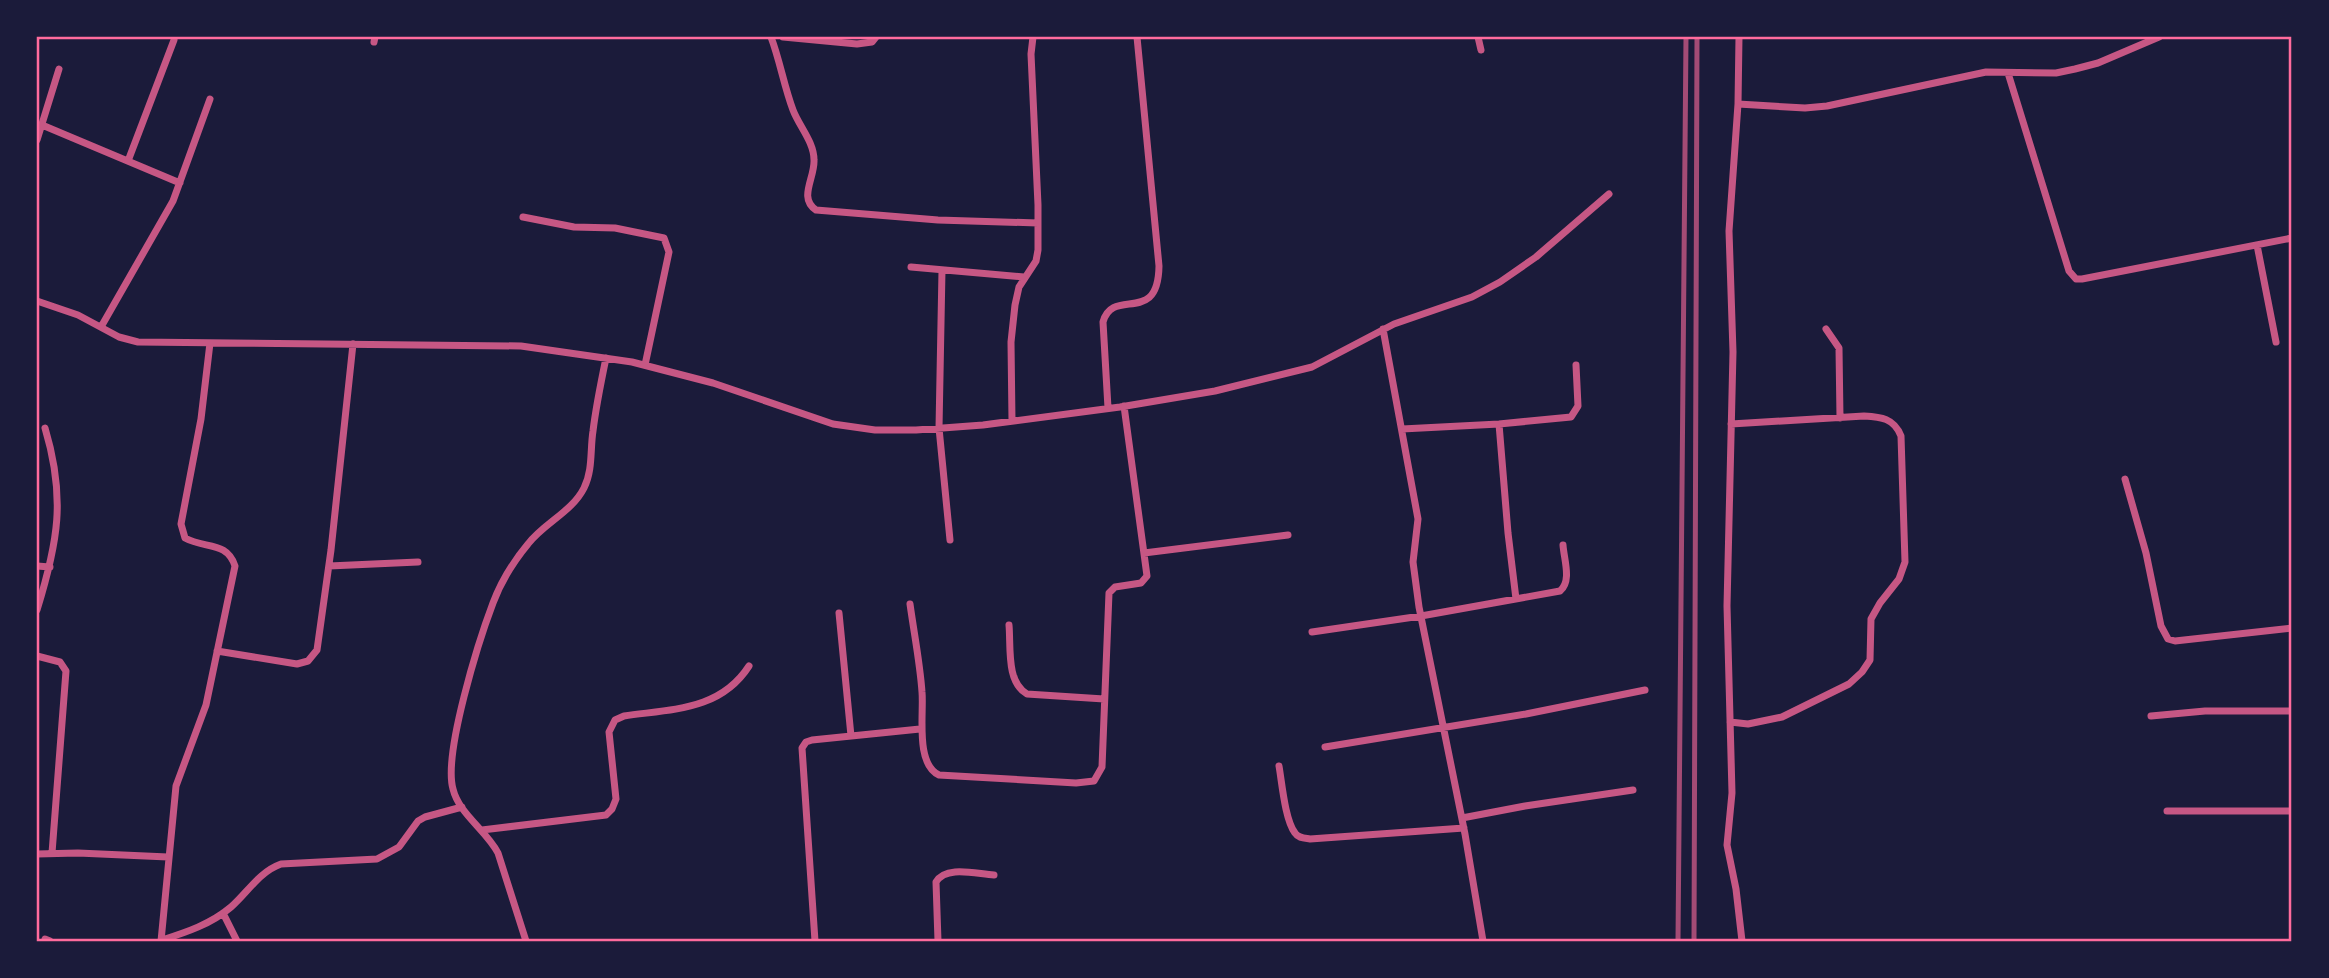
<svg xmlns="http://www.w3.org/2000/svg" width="2329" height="978" viewBox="0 0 2329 978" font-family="Ubuntu,sans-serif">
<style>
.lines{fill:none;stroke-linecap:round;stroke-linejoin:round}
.minor{stroke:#c65784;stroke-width:7}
.rail{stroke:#a44b75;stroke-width:5}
.neatline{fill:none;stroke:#ff6b9d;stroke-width:2.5}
</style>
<rect width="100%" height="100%" fill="#1b1b3a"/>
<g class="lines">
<path class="minor" d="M771 37C780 61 784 86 793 110 799 126 814 142 814 160 815 178 798 198 816 210L938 220 1038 223
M783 37 857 44 872 42 876 37
M1478 37 1481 50
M1739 37 1738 104 1729 231 1733 352 1727 606 1732 793 1727 845 1736 889 1742 941
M374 42 375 37
M2008 73 2069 271 2076 279H2082L2292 238
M1738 104 1805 108 1827 106 1986 72 2056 73 2075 69 2098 63 2159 37
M42 125 180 183
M37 140 59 69
M128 161 174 40
M523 217 574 227 615 228 664 238 669 252 645 365
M2257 245 2276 342
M911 267 1024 277
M942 270 939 428 950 540
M37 301 78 315 119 337 138 342 521 346 632 362 713 383 833 424 875 430H916L983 425 1120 407 1215 391 1312 367 1394 324 1472 297 1500 282 1536 257 1609 194
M101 327 173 201 210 99
M1383 329 1418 519 1413 562 1419 607 1465 834 1483 941
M1826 329 1839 348 1840 418
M1108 408 1103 322C1113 286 1158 327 1159 266L1137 37
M1012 421 1011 342 1015 305 1019 287 1036 261 1038 250V205L1031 54 1033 37
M1499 424 1508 533 1516 599
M1402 429 1499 424 1571 417 1578 406 1576 365
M2125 479 2146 553 2161 626 2168 639 2175 641 2292 628
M1144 553 1288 535
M37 566 50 567
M329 566 418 562
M910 604C914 633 920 663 922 692 924 713 915 764 939 775L1076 783 1094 781 1102 767 1109 593 1115 587 1141 583 1147 576 1124 406
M37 610C58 542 66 498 45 428
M839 613 851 736
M1009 625C1011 647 1006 682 1027 694L1104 699
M1312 632 1421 616 1560 591C1572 581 1564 560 1563 545
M217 651 297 664 308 661 317 650 331 550 353 344
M37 656 60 662 66 671 52 853
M2151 716 2205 711H2292
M1730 722 1748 724 1782 717 1849 684 1862 672 1870 660 1871 619 1880 603 1899 579 1905 562 1901 436C1894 418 1881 417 1864 416L1731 424
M1325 747 1526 714 1645 690
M1279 766C1282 783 1285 820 1295 833 1298 838 1304 838 1310 839L1464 828
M2167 811H2292
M1462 818 1525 806 1633 790
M482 830 606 815 612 809 616 799 609 732 615 720 624 716C671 709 720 711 749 666
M37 854 78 853 168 857
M223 913 237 941
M45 939 50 941
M162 940C187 932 211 924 231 907 248 892 259 872 281 864L377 859 399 847 418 821 425 817 462 807
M161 941 176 786 206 705 235 566C227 541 205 549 185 538L181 524 201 419 210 343
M526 941 498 853C486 830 459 814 453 789 443 754 479 640 493 603 501 582 513 562 528 544 544 523 572 512 584 488 593 470 590 450 593 431 596 406 601 382 606 358
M815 941 802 748 806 742 812 740 920 729
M938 941 936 882C946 865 976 874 994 875"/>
<path class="rail" d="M1678 941 1686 37
M1694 941 1697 37"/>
</g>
<rect width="2329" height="978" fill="none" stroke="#1b1b3a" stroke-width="77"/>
<rect x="38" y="38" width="2252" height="902" class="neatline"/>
</svg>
